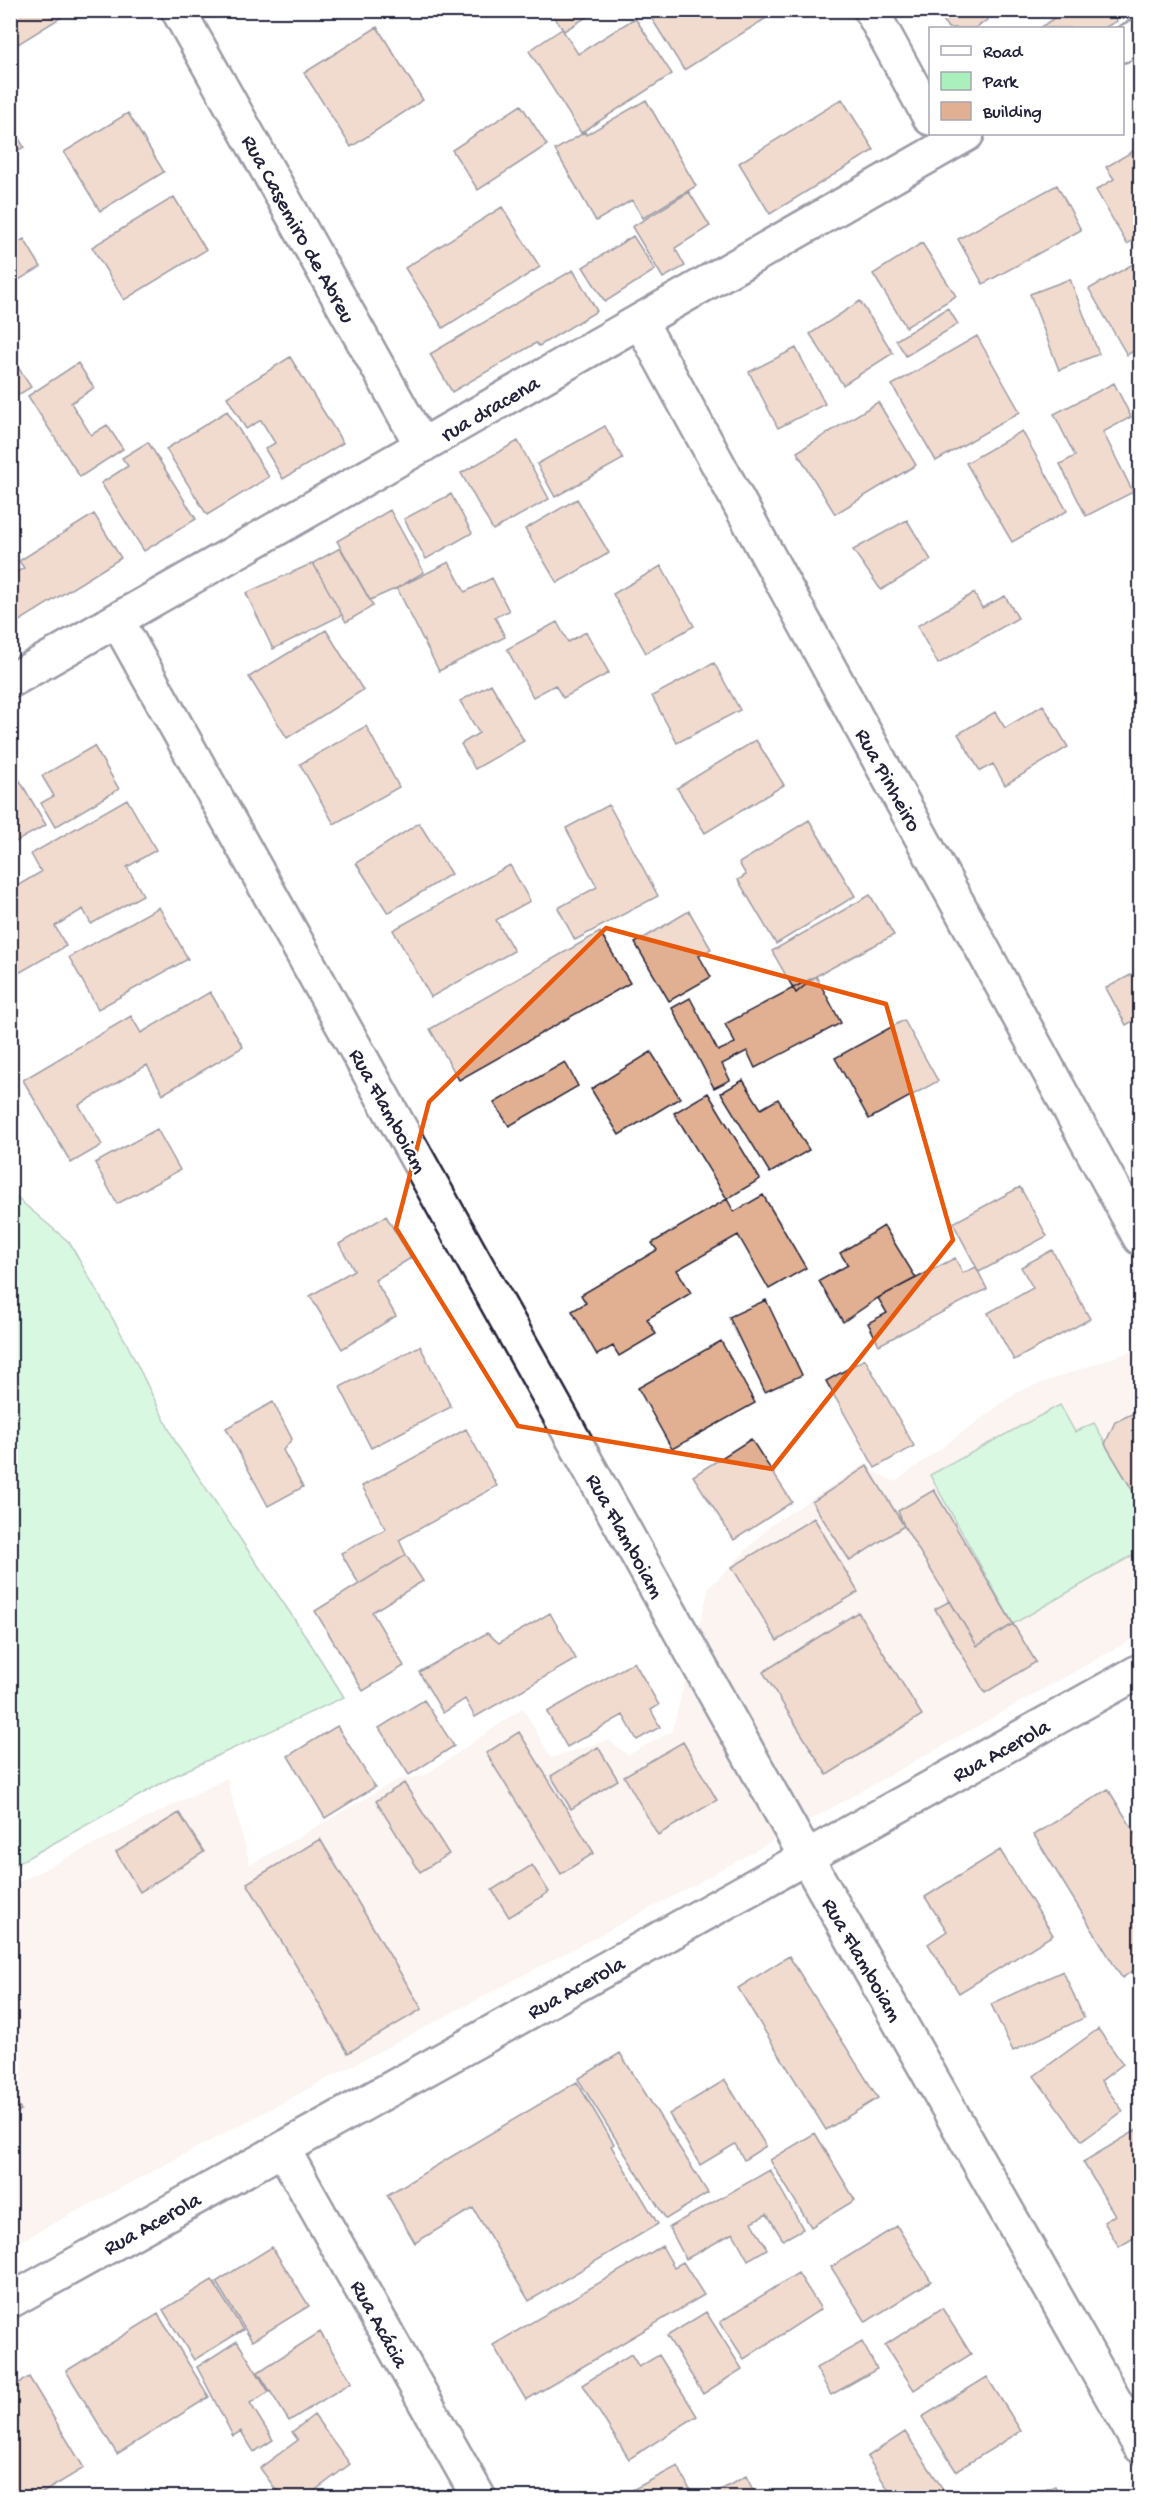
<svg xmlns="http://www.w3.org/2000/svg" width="1151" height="2508" viewBox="0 0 1151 2508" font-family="'Gochi Hand',sans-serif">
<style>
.built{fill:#f6e7de}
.green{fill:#aaf0bc;stroke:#66897c;stroke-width:1.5}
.building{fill:#e1b092;stroke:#22223b;stroke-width:1.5}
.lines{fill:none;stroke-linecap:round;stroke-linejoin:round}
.minor-casing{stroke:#22223b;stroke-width:38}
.minor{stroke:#fff;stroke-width:33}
.marked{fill:none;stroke:#e8590c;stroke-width:4.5;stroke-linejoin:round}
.labels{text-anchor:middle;stroke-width:4.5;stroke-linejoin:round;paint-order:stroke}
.street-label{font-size:22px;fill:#22223b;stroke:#fff}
</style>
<rect width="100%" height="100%" fill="#fff"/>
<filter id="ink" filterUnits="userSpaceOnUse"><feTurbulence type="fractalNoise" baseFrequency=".0167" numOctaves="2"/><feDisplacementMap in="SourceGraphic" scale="12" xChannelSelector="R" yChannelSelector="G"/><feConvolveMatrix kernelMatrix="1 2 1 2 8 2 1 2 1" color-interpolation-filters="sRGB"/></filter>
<g filter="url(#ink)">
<path class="built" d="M1140 1348V1635L690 1887 11 2246V1886L227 1778 250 1865 397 1780 424 1776 523 1708 551 1758 608 1740 628 1755 672 1731 709 1588 771 1525 867 1463 873 1471 895 1482 1019 1391Z"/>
<path class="green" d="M11 1193 69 1242 126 1342 177 1445 307 1638 344 1697 178 1774 11 1867Z
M1060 1405 1075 1432 1094 1423 1140 1503V1551L1013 1624 930 1475Z"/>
<path class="building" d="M10 10H73L10 49Z
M549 10H598L564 31Z
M659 10H763L768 17 684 70 650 16Z
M951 10H982L988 20 975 28H948L941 17Z
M1066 10H1110L1117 21 1104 28H1040Z
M635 18 672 74 581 133 529 51 562 29 578 54Z
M377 27 423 100 351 147 304 73Z
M842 99 874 150 770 214 739 163Z
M646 100 696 186 643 218 632 200 596 221 555 150 585 132 586 135Z
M521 105 547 145 478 190 452 150Z
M128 113 164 172 100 211 64 152Z
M10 124 24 147 10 155Z
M1140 147V236L1127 244 1096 190 1114 179 1106 167Z
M1057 185 1081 230 983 284 958 239Z
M689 192 710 226 675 248 685 266 663 278 632 227Z
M174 197 206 250 124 300 92 247Z
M502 207 540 267 443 328 405 268Z
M633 236 655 270 605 302 583 267Z
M24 239 41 267 10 285V247Z
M922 243 956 296 906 327 873 274Z
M1140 260V347L1127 355 1089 289Z
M573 270 597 311 539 346 536 343 452 392 430 354Z
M1070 279 1099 354 1059 370 1030 294Z
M860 301 893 353 843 385 810 334Z
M948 308 958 324 906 356 896 340Z
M977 336 1020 412 936 461 892 385Z
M796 348 825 404 778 428 749 372Z
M10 355 31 387 10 400Z
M290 357 343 443 283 479 265 449 275 443 261 420 246 429 227 397Z
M78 363 94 388 71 403 91 435 107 425 123 449 80 477 28 396Z
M1114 383 1131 417 1103 432 1133 492 1086 516 1060 464 1075 456 1054 414Z
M878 402 916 465 835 514 797 452Z
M227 411 269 477 207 515 166 449Z
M605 426 623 459 555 497 537 464Z
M1022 431 1067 511 1012 542 966 463Z
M518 441 549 499 493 530 461 473Z
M148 442 196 519 144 551 101 483 128 466 122 458Z
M451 494 472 533 426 559 404 519Z
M577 499 609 553 557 583 525 529Z
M390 510 424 572 397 588 370 600 337 541Z
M94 514 121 558 10 627V576L24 568 19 561Z
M907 520 931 560 881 590 853 550Z
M340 548 373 606 346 622 313 563Z
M449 562 465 592 492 578 509 611 495 617 505 637 439 671 397 588Z
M313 563 342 615 273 649 246 593Z
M661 566 694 626 646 653 613 594Z
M974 593 982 608 1005 596 1018 618 938 664 917 626Z
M557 622 568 642 586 632 609 673 563 698 555 685 533 697 507 649Z
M326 630 363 690 287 738 249 677Z
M714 663 740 710 677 743 652 696Z
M491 684 524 741 475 769 461 744 479 733 460 701Z
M1043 705 1068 747 1005 785 993 764 980 771 958 734 995 712 1005 728Z
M366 726 399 787 334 824 300 764Z
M756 740 784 785 705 833 677 788Z
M94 746 119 789 55 827 41 803 54 796 42 776Z
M10 764 46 825 10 845Z
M127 799 156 850 127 867 143 895 91 924 83 909 55 926 66 946 10 978V933L18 928 10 914V890L41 872 31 854Z
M609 805 658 896 575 940 558 908 597 887 566 828Z
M809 820 855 896 776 944 738 880 746 875 739 863Z
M419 823 451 874 388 913 356 863Z
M510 865 530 901 496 920 514 951 431 997 393 930Z
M870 895 894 935 816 976 796 993 772 951Z
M159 907 188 959 98 1009 69 957Z
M689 911 711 949 699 956 711 977 669 1001 635 943Z
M600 932 630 983 459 1080 430 1029Z
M1140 970V1017L1126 1025 1106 988Z
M816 976 841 1023 755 1068 747 1051 722 1064 730 1080 714 1088 672 1008 690 998 718 1051 735 1043 725 1024Z
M210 992 243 1047 163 1094 147 1065 79 1105 102 1145 71 1163 23 1080 131 1016 141 1033Z
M904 1020 938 1081 869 1119 835 1058Z
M651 1052 680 1098 619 1135 591 1089Z
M565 1062 578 1086 509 1126 494 1103Z
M743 1080 761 1109 778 1099 809 1150 770 1173 721 1093Z
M708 1093 760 1179 727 1199 674 1113Z
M157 1129 180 1170 117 1204 95 1163Z
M1020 1187 1047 1236 979 1272 953 1223Z
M763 1195 806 1268 769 1289 738 1235 677 1270 691 1293 647 1319 656 1334 619 1356 613 1346 597 1355 572 1311 586 1303 581 1295 657 1250 652 1243 727 1199 734 1212Z
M386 1216 411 1258 375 1280 396 1316 342 1349 310 1296 354 1270 339 1244Z
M884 1226 916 1278 878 1298 843 1322 819 1281 848 1265 840 1253Z
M1052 1250 1090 1319 1014 1360 988 1313 1033 1288 1021 1267Z
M955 1258 963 1273 976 1267 987 1289 879 1345 868 1323 887 1313 878 1298Z
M766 1300 802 1375 765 1392 729 1317Z
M721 1341 755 1403 672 1449 638 1388Z
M420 1346 451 1407 371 1448 340 1387Z
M865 1359 914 1446 875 1468 826 1381Z
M273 1402 292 1439 283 1450 303 1487 268 1506 226 1428Z
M1140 1410V1503L1105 1444 1115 1422Z
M466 1429 497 1486 399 1540 406 1555 359 1584 341 1553 386 1529 362 1486Z
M751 1439 792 1502 734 1540 693 1476Z
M867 1466 904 1526 850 1561 812 1502Z
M934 1490 1013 1624 977 1646 904 1526 898 1511Z
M814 1518 858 1592 777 1641 732 1567Z
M406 1555 423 1581 372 1612 404 1666 363 1691 315 1611Z
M950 1601 977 1646 1013 1624 1036 1662 985 1693 935 1609Z
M858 1612 922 1715 827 1775 763 1672Z
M550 1613 576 1659 475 1717 465 1699 443 1713 419 1672 487 1633 499 1643Z
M634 1662 659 1705 651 1710 660 1727 637 1740 623 1715 567 1747 547 1712Z
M424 1700 454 1746 409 1775 379 1728Z
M337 1726 375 1787 325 1818 288 1756Z
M519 1732 594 1853 561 1874 486 1753Z
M683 1742 717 1800 658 1835 624 1776Z
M598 1747 618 1780 571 1809 551 1776Z
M404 1783 449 1854 420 1872 376 1801Z
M1108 1789 1140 1841V1966L1122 1978 1034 1835Z
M179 1813 204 1852 140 1892 116 1852Z
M320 1839 422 2009 348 2053 247 1883Z
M1000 1850 1053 1935 959 1993 928 1944 947 1931 925 1897Z
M532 1865 549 1892 509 1917 492 1890Z
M789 1956 878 2098 826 2130 738 1988Z
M1063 1971 1084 2018 1013 2051 991 2004Z
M1098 2029 1123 2064 1101 2081 1123 2111 1082 2141 1034 2076Z
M620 2053 708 2193 666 2219 578 2079Z
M725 2080 766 2146 744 2160 735 2144 700 2165 669 2114Z
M577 2082 614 2144 611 2146 658 2224 529 2301 473 2208 415 2243 387 2195Z
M10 2094 21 2110 10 2117Z
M1140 2128V2234L1119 2247 1104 2222 1115 2215 1083 2162Z
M815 2133 855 2200 811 2227 770 2160Z
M770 2170 803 2229 783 2240 767 2214 752 2222 767 2249 748 2260 733 2233 686 2259 669 2227Z
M897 2226 931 2281 866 2322 831 2267Z
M662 2246 674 2267 683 2262 704 2295 526 2400 493 2345Z
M272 2247 309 2306 252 2341 216 2282Z
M1140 2261V2278L1133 2266Z
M798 2273 821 2309 744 2359 720 2322Z
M212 2280 243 2330 194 2360 163 2310Z
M942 2308 971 2354 914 2390 885 2345Z
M706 2312 742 2369 703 2394 667 2336Z
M158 2314 209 2397 117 2454 66 2371Z
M320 2332 352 2382 289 2421 258 2372Z
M237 2341 269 2392 250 2403 273 2440 254 2452 241 2431 233 2436 197 2367Z
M862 2342 877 2369 831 2395 816 2368Z
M631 2354 639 2367 659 2355 697 2416 629 2459 582 2385Z
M29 2377 84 2468 34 2498H10V2402L13 2400 10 2388Z
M987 2377 1021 2431 956 2471 922 2417Z
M314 2415 350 2464 305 2498H282L260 2468 298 2440 292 2432Z
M905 2432 945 2492 937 2498H894L867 2457Z
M678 2466 694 2498H617Z
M746 2476 757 2498H706Z
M1055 2486 1060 2498H1025Z"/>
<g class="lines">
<defs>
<path id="minor" d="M178 10 422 446
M871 10 930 118
M1122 45 1140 35
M640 321 1140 1238
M117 620 806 1857 1140 2446
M10 681 967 134
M283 2149 479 2498
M10 2301 1140 1671"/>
</defs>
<use href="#minor" class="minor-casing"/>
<use href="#minor" class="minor"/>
</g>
</g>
<path d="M0 0H1151V2508H0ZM606 928 886 1004 953 1240 772 1469 518 1426 396 1228 429 1102Z" fill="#fff" fill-opacity=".55" fill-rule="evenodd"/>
<path class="marked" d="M606 928 886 1004 953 1240 772 1469 518 1426 396 1228 429 1102Z"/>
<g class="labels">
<g class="street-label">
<text transform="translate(300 228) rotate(61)" y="8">Rua Casemiro de Abreu</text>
<text transform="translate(489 407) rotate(-30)" y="8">rua dracena</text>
<text transform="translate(890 779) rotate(61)" y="8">Rua Pinheiro</text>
<text transform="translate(390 1110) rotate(61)" y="8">Rua Flamboiam</text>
<text transform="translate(627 1535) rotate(61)" y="8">Rua Flamboiam</text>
<text transform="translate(1000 1749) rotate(-29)" y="8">Rua Acerola</text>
<text transform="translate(864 1959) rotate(60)" y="8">Rua Flamboiam</text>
<text transform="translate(575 1986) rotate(-29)" y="8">Rua Acerola</text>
<text transform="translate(151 2222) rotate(-29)" y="8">Rua Acerola</text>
<text transform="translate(381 2323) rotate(61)" y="8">Rua Acácia</text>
</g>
</g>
<rect width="1151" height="2508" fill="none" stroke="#fff" stroke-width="36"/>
<rect x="18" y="18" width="1115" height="2472" fill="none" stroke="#22223b" stroke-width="2" filter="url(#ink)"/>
<rect x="929" y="27" width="195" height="108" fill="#ffffff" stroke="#a7a7b1" stroke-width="1.5"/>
<rect x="941" y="46" width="30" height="9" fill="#ffffff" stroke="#a7a7b1" stroke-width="1.5"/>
<text x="983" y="57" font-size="18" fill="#22223b">Road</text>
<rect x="941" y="72" width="30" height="18" fill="#aaf0bc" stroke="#a7a7b1" stroke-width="1.5"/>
<text x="983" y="87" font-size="18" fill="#22223b">Park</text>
<rect x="941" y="102" width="30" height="18" fill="#e1b092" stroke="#a7a7b1" stroke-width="1.5"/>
<text x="983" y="117" font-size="18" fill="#22223b">Building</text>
</svg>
